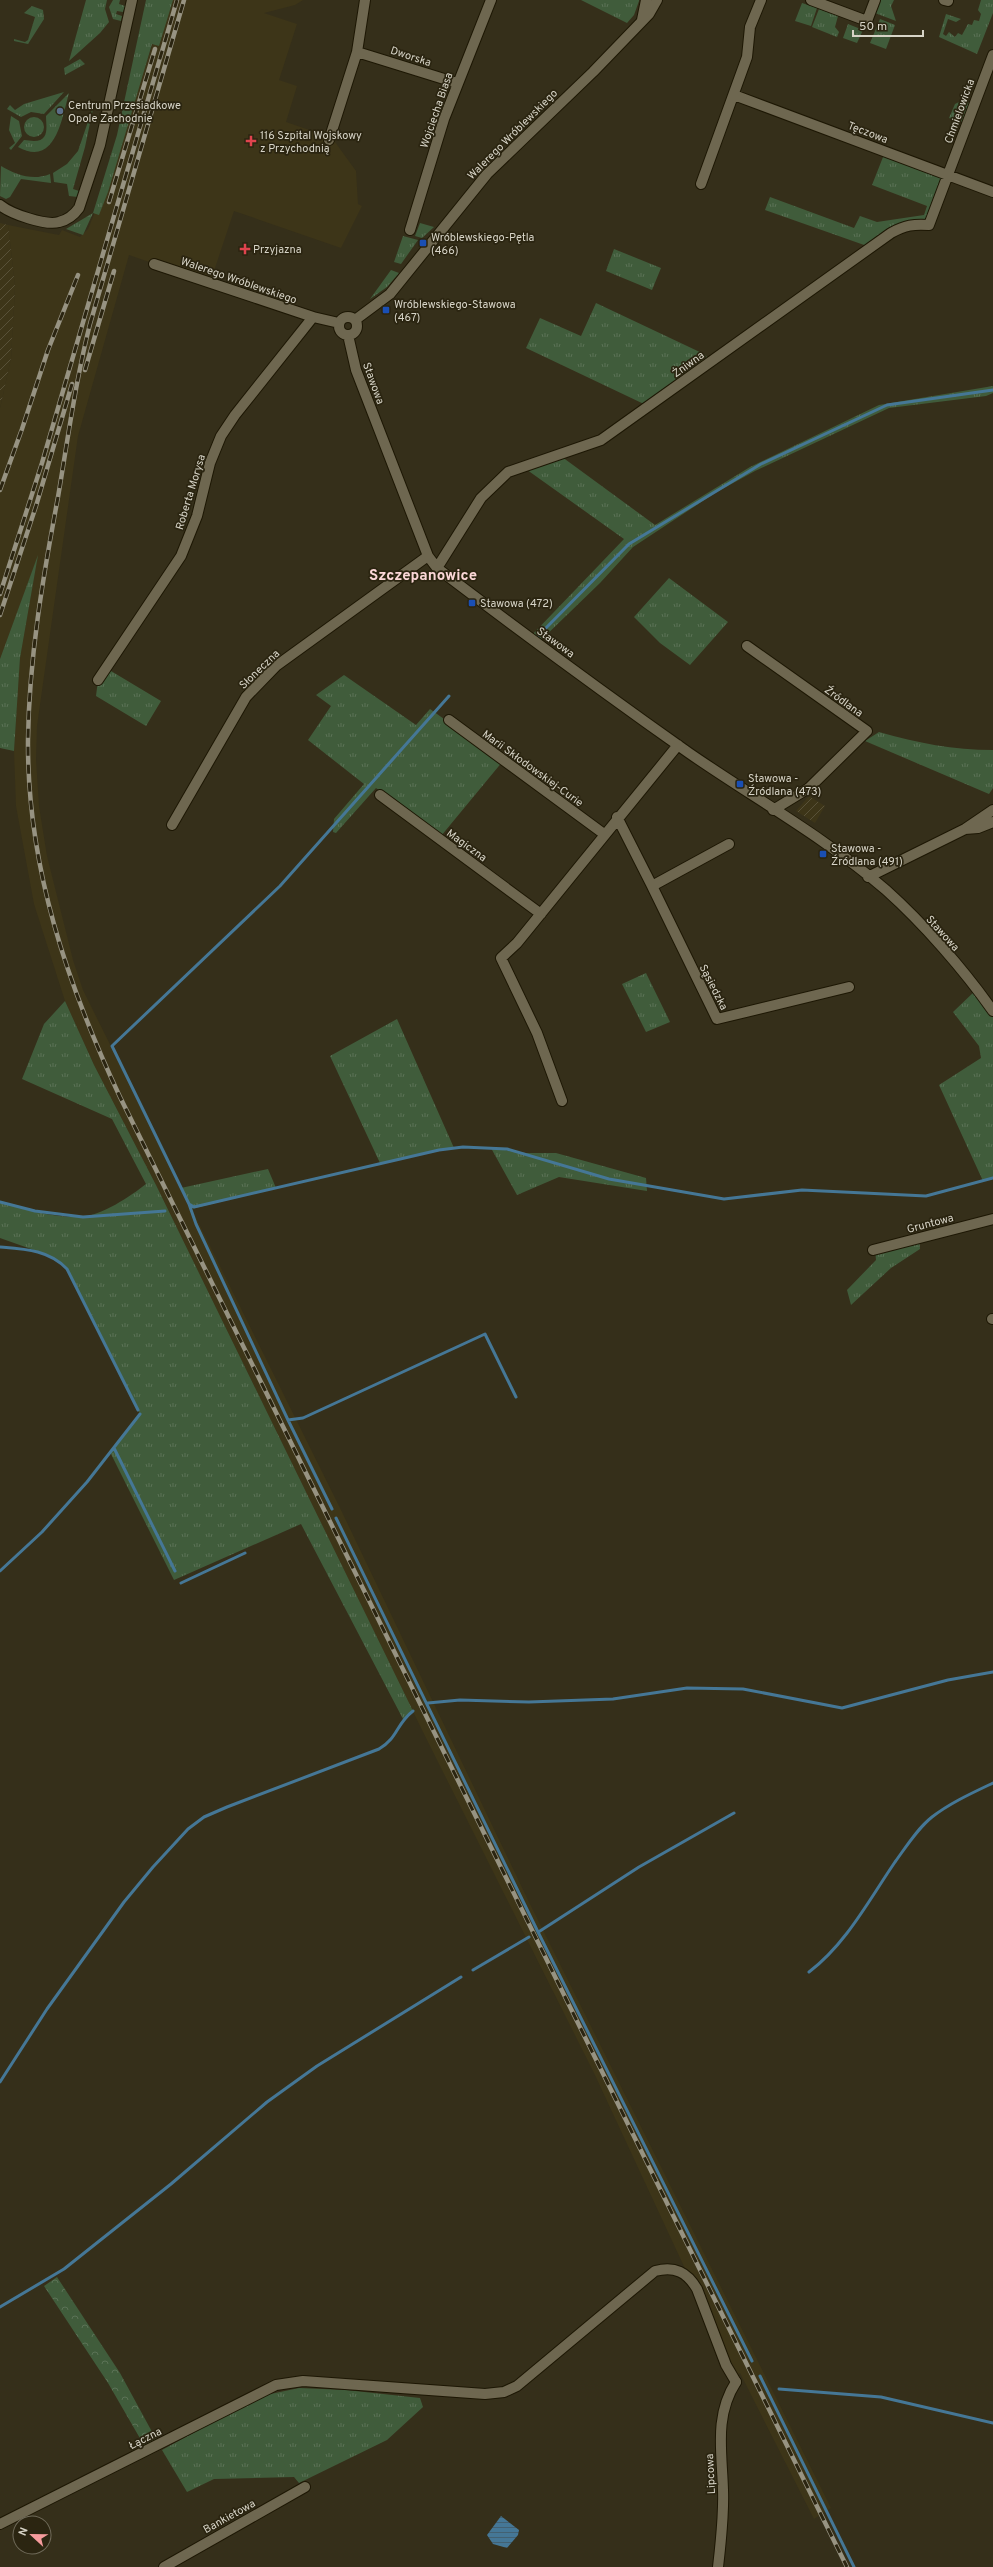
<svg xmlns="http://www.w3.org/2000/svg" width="993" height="2567" viewBox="0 0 993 2567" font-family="Overpass,sans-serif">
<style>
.built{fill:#3d3518}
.industrial{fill:url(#industrial-furrows)}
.grass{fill:url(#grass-tufts)}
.forest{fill:url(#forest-crowns)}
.water{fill:url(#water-rules)}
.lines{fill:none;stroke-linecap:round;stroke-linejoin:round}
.stream{stroke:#457796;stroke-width:3}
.minor-casing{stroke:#1d1704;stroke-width:12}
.tertiary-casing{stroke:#1d1704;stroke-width:12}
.minor{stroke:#6e6750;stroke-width:10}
.tertiary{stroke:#6e6750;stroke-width:10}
.rail-casing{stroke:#979382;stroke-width:4.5}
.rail{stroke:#2b2511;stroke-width:3;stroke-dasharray:9;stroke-linecap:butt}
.service-dot{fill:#5c6f8a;stroke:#2b2511;stroke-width:1.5}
.health-dot{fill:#e0444e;stroke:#2b2511;stroke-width:1.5}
.transit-dot{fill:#1a4fb4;stroke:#2b2511;stroke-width:1.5}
.labels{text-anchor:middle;stroke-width:3.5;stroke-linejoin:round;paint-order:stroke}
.street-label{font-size:11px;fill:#d7d4c7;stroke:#2b2511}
.poi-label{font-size:11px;fill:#d7d4c7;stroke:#2b2511;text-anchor:start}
.district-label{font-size:15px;font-weight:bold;fill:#fbd7d7;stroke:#2b2511}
</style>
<defs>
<pattern id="industrial-furrows" width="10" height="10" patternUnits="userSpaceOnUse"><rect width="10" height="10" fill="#3d3518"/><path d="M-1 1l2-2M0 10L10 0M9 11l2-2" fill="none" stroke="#585138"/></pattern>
<pattern id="grass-tufts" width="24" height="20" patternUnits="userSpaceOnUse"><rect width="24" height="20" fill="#405c3b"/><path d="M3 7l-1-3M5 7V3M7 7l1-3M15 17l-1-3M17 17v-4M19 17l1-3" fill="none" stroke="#5b7256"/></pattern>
<pattern id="forest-crowns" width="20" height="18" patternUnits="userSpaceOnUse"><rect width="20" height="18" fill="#405c3b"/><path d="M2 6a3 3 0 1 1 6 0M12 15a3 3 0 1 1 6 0" fill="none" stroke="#5b7256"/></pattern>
<pattern id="water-rules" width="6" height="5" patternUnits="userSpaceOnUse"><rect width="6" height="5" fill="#457796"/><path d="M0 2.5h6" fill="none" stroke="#436172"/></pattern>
</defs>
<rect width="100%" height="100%" fill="#352f1a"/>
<path class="built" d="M167 0H303L295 5 264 13 297 24 279 80 297 86 286 122 336 139 335 142 356 171 358 204 362 206 341 248 234 211 210 283 129 255 78 436 37 726 36 759 39 806 47 856 73 960 83 990 341 1510 527 1898 831 2508 814 2519 740 2373 735 2376 594 2073 423 1732 156 1185 94 1065 65 1001 34 904 16 806 14 751 20 658 37 559 0 659V408L11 358 15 287 8 225 59 235 62 230 80 237 88 229 107 183Z"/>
<path class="industrial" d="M0 223 8 225 15 287 11 358 0 408Z
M809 796 825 806 815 823 796 811Z"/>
<path class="grass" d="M86 0H107L105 9 109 22 100 33 69 61Z
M113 0H120L119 4 125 6 123 12 117 11 116 14 122 16 121 21 113 19 109 7Z
M146 0H173L159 46 152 44 108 192 99 215 93 213 83 235 66 229 93 213 117 135Z
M581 0H639V1L634 15 627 23Z
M881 0H894L891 6 896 21 875 13Z
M981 0H993V13L977 54 939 37 946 14 961 19 956 22 948 19 943 34 946 36 949 32 955 37 958 33 962 35 968 24 972 25 974 20 979 21 981 14 978 10Z
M802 3 817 8 811 26 795 21Z
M32 6 43 10 44 19 28 44 14 41V39L25 42 28 40 35 17 24 13Z
M819 9 838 16 835 27 839 32 837 37 812 27Z
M880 19 895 25 886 49 870 43Z
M848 24 863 30 857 43 843 38Z
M80 59 85 64 65 75 64 68Z
M64 92 44 114 31 112 21 117 7 109 10 105 15 110 24 104Z
M69 93C62 117 56 168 18 147L24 140C28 140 30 141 34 141 50 141 46 126 46 116Z
M963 100 969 103 962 122 949 118 955 104Z
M94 104 85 147 73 189 82 192 78 197 69 196 67 184 54 182 53 173 67 164 78 151Z
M11 116 19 121 22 136 11 150 9 148 15 143 9 130Z
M24 127a10 10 0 1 1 20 0a10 10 0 1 1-20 0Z
M885 152 948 176 930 226 913 225 867 246 765 210 770 197 854 228 860 216 877 222 924 215 927 206 872 185Z
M1 166C16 175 33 181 50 174L51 183 21 179 10 197 6 199 0 196Z
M420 223 434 227 422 238 415 236Z
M403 236 418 240 401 264 394 262Z
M614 249 661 268 652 290 606 271Z
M391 270 399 273 387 287 370 299Z
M596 303 704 354 712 362 646 405 526 348 540 318 581 336Z
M993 386V393L986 396 889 408 755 471 715 493 633 547 600 583 538 643 530 637 624 539 523 467 558 454 655 525 750 467 879 405Z
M38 555 20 658 14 751 0 748V659Z
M669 578 728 622 690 665 660 643 634 617Z
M106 668 161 701 146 726 96 696 98 680Z
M344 675 416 725 430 709 503 761 441 836 376 788 336 833 333 832 334 819 364 784 308 740 331 706 316 695Z
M879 732C918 743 953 750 993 750V788L989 794 865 741Z
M646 973 670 1022 646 1032 622 984Z
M976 990 993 1011V1178L983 1181 939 1085 981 1058 979 1046 953 1012Z
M65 1001 94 1065 156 1185 413 1711 403 1719 301 1524 174 1580 110 1452 140 1414 67 1269 48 1255 0 1238V1202C25 1210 55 1218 81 1217 101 1216 131 1196 146 1184L112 1119 22 1079 44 1024Z
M397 1019 454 1148 380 1163 330 1056Z
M491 1148 526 1153H556L646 1178 647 1191 559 1177 517 1195Z
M268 1169 276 1188 191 1209 181 1188Z
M919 1238 920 1249 891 1268 851 1305 847 1290 876 1260 875 1249Z
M299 2388 346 2390 420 2398 423 2407 387 2440 299 2483 294 2477 214 2479 187 2492 162 2450 261 2396Z"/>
<path class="forest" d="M57 2277 120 2373 157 2441 145 2447 108 2383 44 2286Z"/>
<path class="water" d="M501 2516 519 2530 518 2535 507 2548 493 2544 487 2535Z"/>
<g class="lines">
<path class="stream" d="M538 636 629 544 761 464 887 405 993 390
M449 696 280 886 112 1046 189 1204 194 1207 439 1150 463 1147 507 1149 609 1179 724 1199 802 1190 926 1196 993 1178
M0 1202 35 1211 83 1217 165 1211
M189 1204 196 1224 288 1420 303 1418 485 1334 516 1397
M0 1247C25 1249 49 1250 67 1269L138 1410
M288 1420 332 1509
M114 1448 175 1571
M336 1518 538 1932 752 2361
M0 1571 42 1532 87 1482 140 1414
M181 1583 245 1553
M428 1703 460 1700 529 1702 613 1699 687 1688 743 1689 842 1708 948 1680 993 1672
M540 1931 639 1867 734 1813
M473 1970 529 1937
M809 1972C846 1944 869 1900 895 1862 906 1847 917 1829 932 1817 950 1803 972 1793 993 1783
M0 2082 47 2009 124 1902 153 1867 188 1829 204 1817 227 1807 379 1749C398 1738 396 1724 413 1711
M0 2307 64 2269 171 2184 267 2102 317 2066 461 1977
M760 2376 854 2567
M779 2389 881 2397 993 2423"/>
<defs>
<path id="minor" d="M811 0 867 21 875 0
M944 0 948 1
M642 20 646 0
M357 52 457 83
M734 95 993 192
M329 140 357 52 365 0
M701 184 747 57 750 27 761 0
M0 205C11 214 46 226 59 222 68 220 74 215 79 208L100 145 132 0
M410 230 444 119 491 0
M154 264 313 317 339 323
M339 326a9 9 0 1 1 18 0a9 9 0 1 1-18 0Z
M355 320 390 294 487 174 593 72 649 14 657 0
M348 335 356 370 428 556 437 568C520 631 604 693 689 753 754 798 826 838 886 890 924 924 964 970 993 1011
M437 568 481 498 508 472 601 440 891 233C905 225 914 224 929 225L993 55
M747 646 867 731 809 788 773 810
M98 680 181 556 197 516 210 463 221 436 235 415 313 317
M449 720 604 834
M380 795 541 914
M617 817 652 886 729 844
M172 825 246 697 276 666 428 556
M965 829 978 828 993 822
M868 877 965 829 993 810
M652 886 717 1019 849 987
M562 1101 537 1033 501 958 517 943 678 745
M873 1250 993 1219
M992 1319H993
M0 2524 276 2385 303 2381 485 2394 504 2392 517 2386 655 2271C675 2266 687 2272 697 2289L726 2365 736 2382
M164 2567 305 2487"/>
<path id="tertiary" d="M718 2567C721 2541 724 2516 723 2490 722 2452 714 2416 736 2382"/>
</defs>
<use href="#minor" class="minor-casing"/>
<use href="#tertiary" class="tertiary-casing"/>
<use href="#minor" class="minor"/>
<use href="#tertiary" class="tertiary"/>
<defs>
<path id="rail" d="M109 202 155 49
M91 320C76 378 68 438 58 497 43 577 29 658 28 740 27 866 67 984 120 1097L847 2567
M90 324 184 0
M85 370 114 271
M0 490 22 429 48 350 78 275
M0 594 42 463 177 0
M0 615 36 506 72 384"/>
</defs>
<use href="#rail" class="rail-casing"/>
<use href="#rail" class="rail"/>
</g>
<circle class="service-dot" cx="60" cy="111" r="4"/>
<g class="health-dot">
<path d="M249 135h4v4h4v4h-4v4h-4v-4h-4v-4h4z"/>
<path d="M243 243h4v4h4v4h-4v4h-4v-4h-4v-4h4z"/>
</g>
<g class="transit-dot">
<rect x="419" y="239" width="8" height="8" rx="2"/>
<rect x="382" y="306" width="8" height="8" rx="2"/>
<rect x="468" y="599" width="8" height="8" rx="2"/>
<rect x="736" y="780" width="8" height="8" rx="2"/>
<rect x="819" y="850" width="8" height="8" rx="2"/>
</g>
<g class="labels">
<g class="street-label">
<text transform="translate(411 56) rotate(18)" y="4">Dworska</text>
<text transform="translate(436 110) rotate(-71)" y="4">Wojciecha Biasa</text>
<text transform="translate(959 111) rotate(-70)" y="4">Chmielowicka</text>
<text transform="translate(868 132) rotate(21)" y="4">Tęczowa</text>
<text transform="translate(512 134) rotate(-45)" y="4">Walerego Wróblewskiego</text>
<text transform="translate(239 280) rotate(19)" y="4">Walerego Wróblewskiego</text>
<text transform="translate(688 364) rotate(-36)" y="4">Żniwna</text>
<text transform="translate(374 383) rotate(70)" y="4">Stawowa</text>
<text transform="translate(190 492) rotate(-73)" y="4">Roberta Morysa</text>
<text transform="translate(556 642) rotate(36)" y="4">Stawowa</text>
<text transform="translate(259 669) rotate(-44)" y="4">Słoneczna</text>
<text transform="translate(844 701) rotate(36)" y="4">Źródlana</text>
<text transform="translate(533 768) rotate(36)" y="4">Marii Skłodowskiej-Curie</text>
<text transform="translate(467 845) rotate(36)" y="4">Magiczna</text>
<text transform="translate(943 933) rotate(48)" y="4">Stawowa</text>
<text transform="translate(714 987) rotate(63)" y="4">Sąsiedzka</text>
<text transform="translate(930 1223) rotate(-15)" y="4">Gruntowa</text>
<text transform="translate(145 2438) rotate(-27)" y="4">Łączna</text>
<text transform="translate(710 2474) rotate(-93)" y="4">Lipcowa</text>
<text transform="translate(229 2516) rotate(-29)" y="4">Bankietowa</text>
</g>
<g class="poi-label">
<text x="68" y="109">Centrum Przesiadkowe<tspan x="68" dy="13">Opole Zachodnie</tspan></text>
<text x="260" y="139">116 Szpital Wojskowy<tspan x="260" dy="13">z Przychodnią</tspan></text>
<text x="431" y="241">Wróblewskiego-Pętla<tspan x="431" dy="13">(466)</tspan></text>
<text x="253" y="253">Przyjazna</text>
<text x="394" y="308">Wróblewskiego-Stawowa<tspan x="394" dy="13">(467)</tspan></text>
<text x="480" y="607">Stawowa (472)</text>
<text x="748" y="782">Stawowa -<tspan x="748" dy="13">Źródlana (473)</tspan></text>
<text x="831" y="852">Stawowa -<tspan x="831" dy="13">Źródlana (491)</tspan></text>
</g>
<g class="district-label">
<text x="423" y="580">Szczepanowice</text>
</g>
</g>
<g transform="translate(32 2535) rotate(292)"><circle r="19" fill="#2b2511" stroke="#706b5a"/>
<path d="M0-3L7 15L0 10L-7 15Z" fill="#f59b9c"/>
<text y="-6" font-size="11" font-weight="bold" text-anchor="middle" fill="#d7d4c7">N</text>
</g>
<path d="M853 30v6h70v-6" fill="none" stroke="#d7d4c7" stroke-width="2"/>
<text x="859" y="30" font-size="12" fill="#d7d4c7" stroke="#2b2511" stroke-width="3" paint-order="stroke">50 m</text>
</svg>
